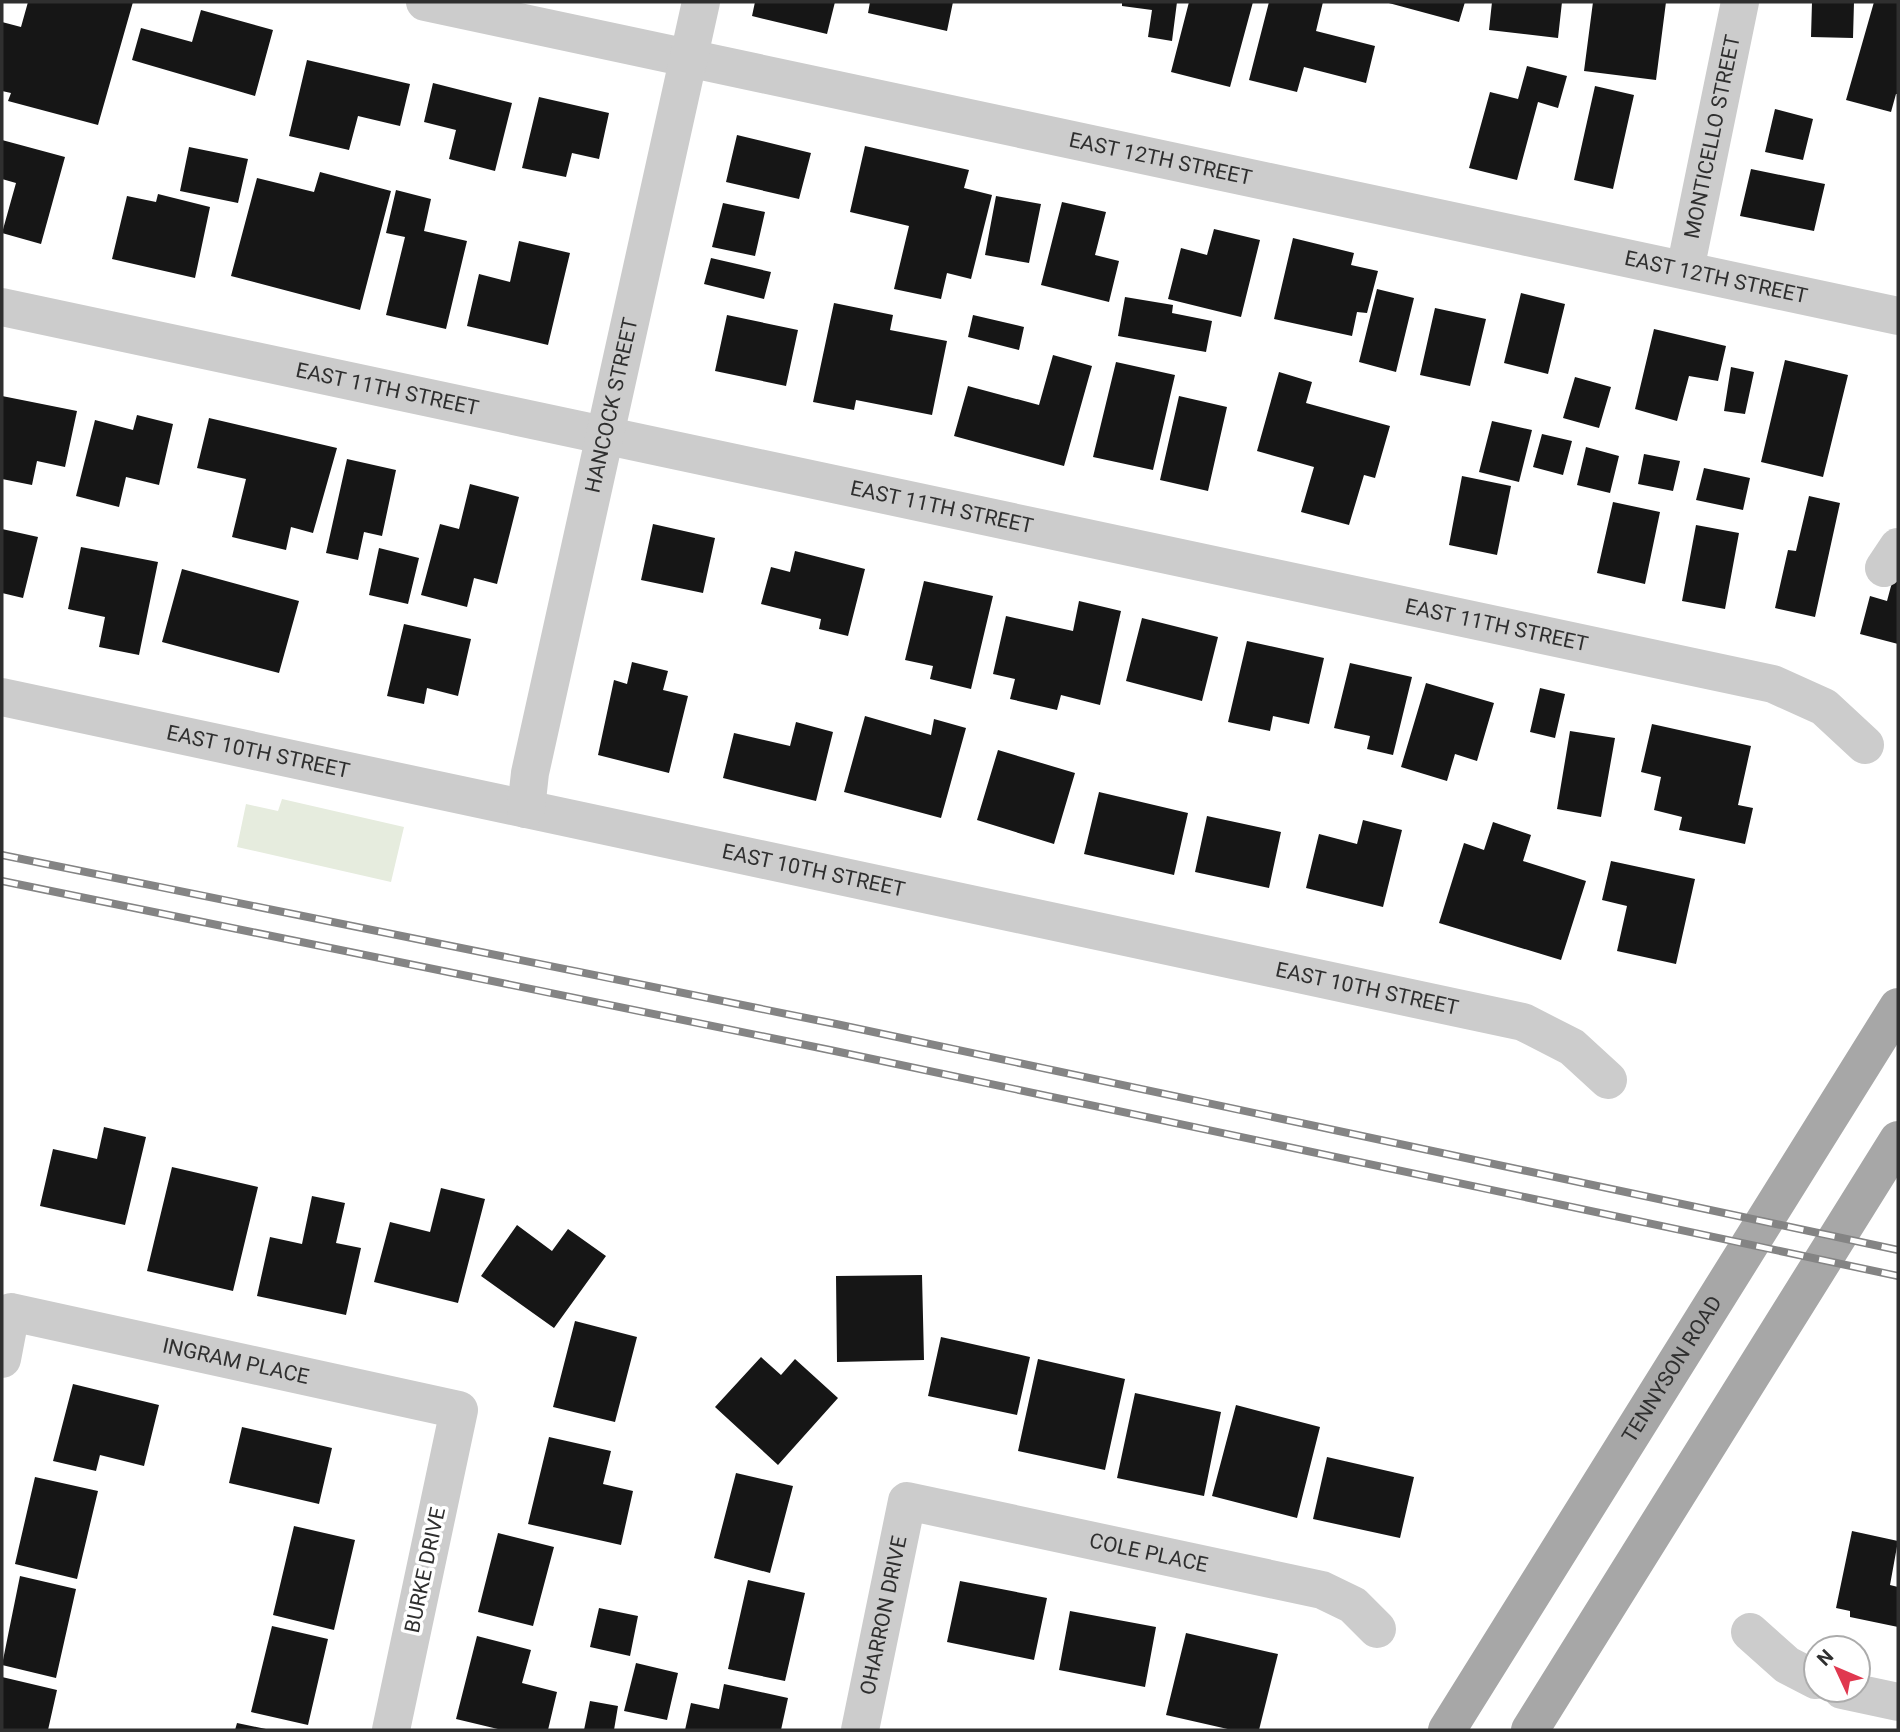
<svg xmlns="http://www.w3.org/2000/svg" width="1900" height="1732" viewBox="0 0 1900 1732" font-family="Roboto,sans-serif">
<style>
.green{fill:#e6ecde}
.building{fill:#161616}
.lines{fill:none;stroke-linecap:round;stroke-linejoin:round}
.minor{stroke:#ccc;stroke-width:38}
.major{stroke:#a7a7a7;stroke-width:38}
.rail-casing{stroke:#848484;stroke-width:8}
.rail{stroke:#fff;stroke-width:5;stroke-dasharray:16;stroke-linecap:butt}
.labels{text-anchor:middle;stroke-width:7;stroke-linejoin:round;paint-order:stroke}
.street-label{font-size:21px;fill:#2f2f2f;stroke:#fff}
</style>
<rect width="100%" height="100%" fill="#fff"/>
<path class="green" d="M282 799 404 827 391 882 237 847 246 804 278 811Z"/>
<path class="building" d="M28 2H133L98 125 8 101 11 93 2 91V22L21 27Z
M755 2H835L827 34 752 16Z
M870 2H953L947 31 868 13Z
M1122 2H1177L1172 41 1148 37 1152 10 1122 6Z
M1189 2H1253L1230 87 1171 72Z
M1269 2H1323L1316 31 1375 46 1366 83 1304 67 1297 92 1249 80Z
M1385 2H1465L1459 22Z
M1492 2H1562L1558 38 1489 30Z
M1593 2H1666L1656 80 1584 71Z
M1812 2H1854L1853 38 1811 37Z
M1874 2H1898V94H1896L1891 112 1846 100Z
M201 10 273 30 255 96 132 60 141 28 192 42Z
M307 60 410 84 400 126 358 116 349 150 289 136Z
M1527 66 1567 76 1558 108 1538 102 1517 180 1469 168 1490 92 1518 99Z
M433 83 512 103 495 171 449 159 456 130 424 122Z
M1595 86 1634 95 1613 189 1574 180Z
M539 97 609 113 599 159 572 153 566 177 522 168Z
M1775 109 1813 119 1803 160 1765 152Z
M737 135 811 153 799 199 726 182Z
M2 140 65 157 41 244 2 233 16 183 2 179Z
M865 146 969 170 964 188 992 195 971 279 947 273 941 299 894 289 909 226 850 212Z
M189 147 248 159 238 203 180 191Z
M1751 169 1825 184 1814 231 1740 216Z
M320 172 391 191 360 310 231 276 257 178 314 192Z
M396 190 431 199 424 231 467 241 446 329 386 315 405 237 386 233Z
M158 194 210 207 195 278 112 259 127 196 156 202Z
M996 196 1041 204 1029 263 985 255Z
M1062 202 1106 212 1095 255 1119 261 1109 302 1041 285Z
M723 203 765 212 755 256 712 247Z
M1214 229 1260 240 1241 317 1168 299 1181 248 1207 255Z
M1293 238 1354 253 1351 265 1378 271 1367 313 1357 312 1352 336 1274 319Z
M519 241 570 253 548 345 467 326 479 274 510 282Z
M711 258 771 272 764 299 704 284Z
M1377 289 1414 298 1396 372 1359 362Z
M1521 293 1565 304 1548 374 1504 363Z
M1125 297 1173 305 1172 313 1212 321 1206 352 1118 336Z
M834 303 893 315 890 330 947 341 932 415 856 400 854 410 813 402Z
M1435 308 1486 319 1470 386 1420 375Z
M727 315 798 330 786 386 715 371Z
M973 315 1024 327 1019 350 968 337Z
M1654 329 1726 346 1718 381 1689 376 1677 421 1635 409Z
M1053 355 1092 366 1064 466 954 436 968 386 1039 405Z
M1785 360 1848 375 1823 477 1761 462Z
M1116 362 1175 375 1153 470 1093 457Z
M1731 367 1754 372 1745 414 1724 411Z
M1279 372 1312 382 1306 403 1390 426 1375 478 1364 475 1349 525 1301 512 1314 467 1257 451Z
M1575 377 1611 387 1599 428 1563 418Z
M2 396 77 411 65 467 37 461 32 485 2 479Z
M1179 396 1227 407 1208 491 1160 480Z
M137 415 173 424 159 485 126 477 119 507 76 496 95 420 133 430Z
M209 418 337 448 313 533 291 527 286 550 232 537 246 479 197 468Z
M1492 421 1532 430 1519 482 1479 472Z
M1542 434 1572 441 1563 475 1533 467Z
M1586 447 1619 456 1610 493 1577 485Z
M1644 454 1680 461 1673 491 1638 484Z
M347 459 396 470 382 536 364 532 358 560 326 553Z
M1704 468 1750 478 1743 510 1696 500Z
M1462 476 1511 486 1497 555 1449 545Z
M470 484 519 497 497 584 474 578 467 607 421 595 440 524 459 529Z
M1809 496 1840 503 1815 617 1775 608 1788 550 1796 551Z
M1613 502 1660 512 1645 584 1597 573Z
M653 524 715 538 703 593 641 580Z
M1696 525 1739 533 1725 609 1682 601Z
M2 529 38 537 23 598 2 593Z
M81 547 158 562 139 655 99 647 105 617 68 609Z
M379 548 419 558 408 604 369 595Z
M795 551 865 569 848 636 819 629 821 619 761 604 771 567 790 572Z
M1898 560V644L1860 634 1870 596 1887 601Z
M182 569 299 601 279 673 162 642Z
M924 581 993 596 971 689 930 679 933 666 905 660Z
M1079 601 1121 611 1100 705 1061 695 1057 710 1010 699 1015 679 993 674 1006 616 1073 631Z
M1142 618 1218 637 1202 701 1126 681Z
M404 624 471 639 458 696 427 688 424 704 387 696Z
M1247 641 1324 658 1309 724 1273 716 1270 731 1228 722Z
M632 662 668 671 663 690 688 696 669 773 598 755 614 680 627 684Z
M1350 663 1412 677 1393 755 1367 749 1370 736 1334 728Z
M1426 683 1494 703 1477 761 1455 754 1447 781 1401 767Z
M1540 688 1565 694 1555 738 1530 732Z
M865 716 931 735 934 719 966 728 941 818 844 792Z
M796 722 833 732 816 801 723 778 734 733 790 746Z
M1652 724 1751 746 1738 805 1753 808 1745 844 1679 830 1682 817 1654 810 1661 777 1641 772Z
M1570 731 1615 738 1601 817 1557 809Z
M998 750 1075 773 1054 844 977 820Z
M1099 792 1188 813 1174 875 1084 854Z
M1207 816 1281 832 1269 888 1195 872Z
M1363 820 1402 830 1383 907 1306 888 1319 834 1357 844Z
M1493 822 1531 835 1523 861 1586 881 1561 960 1439 923 1464 843 1484 850Z
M1611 861 1695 879 1676 964 1617 951 1627 906 1602 900Z
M104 1127 146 1137 125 1225 40 1206 53 1149 97 1159Z
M172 1167 258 1187 233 1291 147 1271Z
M441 1188 485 1199 458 1303 374 1282 390 1222 430 1232Z
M312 1196 345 1203 336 1243 361 1248 346 1315 257 1296 270 1237 302 1244Z
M517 1225 552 1251 568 1229 606 1256 554 1328 481 1276Z
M922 1275 924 1360 837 1362 836 1276Z
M575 1321 637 1337 615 1422 553 1407Z
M941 1337 1030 1357 1017 1415 928 1396Z
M761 1357 781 1375 795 1359 838 1398 778 1465 715 1407Z
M1038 1359 1125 1379 1105 1470 1018 1451Z
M73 1384 159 1405 144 1466 100 1455 96 1471 53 1461Z
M1135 1393 1221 1412 1204 1496 1117 1478Z
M1236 1405 1320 1427 1297 1518 1212 1496Z
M242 1427 332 1448 319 1504 229 1483Z
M549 1437 611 1451 603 1484 633 1491 621 1545 528 1524Z
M1327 1457 1414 1477 1400 1538 1313 1519Z
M736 1473 793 1486 770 1573 714 1558Z
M35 1477 98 1491 77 1579 15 1564Z
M294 1526 355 1540 334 1630 273 1615Z
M1852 1531 1898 1541 1890 1585 1898 1587V1627L1850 1617V1611L1836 1608Z
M498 1533 554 1547 533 1626 478 1612Z
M20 1576 76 1589 56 1678 2 1665Z
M748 1580 805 1593 785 1681 728 1669Z
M960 1581 1047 1598 1034 1660 947 1642Z
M599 1608 638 1616 630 1656 590 1647Z
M1070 1611 1156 1627 1145 1687 1059 1670Z
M272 1626 328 1639 308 1725 251 1712Z
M1186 1633 1278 1654 1259 1730H1232L1166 1715Z
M477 1636 531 1650 522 1683 557 1692 548 1730H502L456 1719Z
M636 1663 678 1673 667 1720 624 1711Z
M2 1677 57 1690 48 1730H2Z
M724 1684 788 1698 781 1730H685L691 1703 719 1709Z
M590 1701 618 1706 614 1730H584Z
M237 1723 266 1729V1730H235Z"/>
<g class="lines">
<g class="minor">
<path id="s1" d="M425 2 1898 316"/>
<path id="s2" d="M1685 270 1740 2"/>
<path id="s3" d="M2 307 1773 684 1824 707 1865 745"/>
<path d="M1884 568 1898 547"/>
<path id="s4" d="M2 697 1523 1022 1572 1047 1608 1080"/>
<path id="s5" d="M526 809 530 773 701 2"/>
<path id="s6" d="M2 1359 11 1312 459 1410 391 1730"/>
<path d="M1750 1632 1787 1665 1816 1680"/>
<path d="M1842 1690 1898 1702"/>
<path id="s7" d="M860 1730 907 1501 1322 1590 1353 1605 1377 1629"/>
</g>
<g class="major">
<path id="s8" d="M1447 1730 1898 1007"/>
<path d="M1530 1730 1898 1140"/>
</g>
<defs>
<path id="rail" d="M2 855 836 1024 1898 1250
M2 881 830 1050 1898 1276"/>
</defs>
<use href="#rail" class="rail-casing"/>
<use href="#rail" class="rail"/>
</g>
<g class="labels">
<g class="street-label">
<text dy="7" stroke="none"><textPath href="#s2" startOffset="136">MONTICELLO STREET</textPath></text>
<text dy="7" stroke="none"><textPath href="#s1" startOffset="752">EAST 12TH STREET</textPath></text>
<text dy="7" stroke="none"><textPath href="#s1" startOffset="1320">EAST 12TH STREET</textPath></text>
<text dy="7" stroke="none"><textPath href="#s3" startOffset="394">EAST 11TH STREET</textPath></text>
<text dy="7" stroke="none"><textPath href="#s5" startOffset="413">HANCOCK STREET</textPath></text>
<text dy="7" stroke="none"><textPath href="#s3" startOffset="961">EAST 11TH STREET</textPath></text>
<text dy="7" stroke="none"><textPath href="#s3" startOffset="1528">EAST 11TH STREET</textPath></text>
<text dy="7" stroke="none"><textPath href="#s4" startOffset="262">EAST 10TH STREET</textPath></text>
<text dy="7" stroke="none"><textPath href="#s4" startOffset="830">EAST 10TH STREET</textPath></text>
<text dy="7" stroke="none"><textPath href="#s4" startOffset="1396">EAST 10TH STREET</textPath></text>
<text dy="7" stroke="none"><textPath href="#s6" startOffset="278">INGRAM PLACE</textPath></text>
<text dy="7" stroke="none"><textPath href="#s8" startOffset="425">TENNYSON ROAD</textPath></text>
<text dy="7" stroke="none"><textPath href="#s7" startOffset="481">COLE PLACE</textPath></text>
<text transform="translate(425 1570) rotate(-78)" y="7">BURKE DRIVE</text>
<text dy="7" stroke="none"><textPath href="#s7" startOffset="117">OHARRON DRIVE</textPath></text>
</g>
</g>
<rect width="1900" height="1732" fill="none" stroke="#2f2f2f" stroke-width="7"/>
<g transform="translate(1837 1669) rotate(314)"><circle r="33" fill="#ffffff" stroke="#acacac" stroke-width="2"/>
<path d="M0-5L12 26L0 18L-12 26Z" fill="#e0384f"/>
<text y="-10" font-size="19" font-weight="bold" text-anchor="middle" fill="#2f2f2f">N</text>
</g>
</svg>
